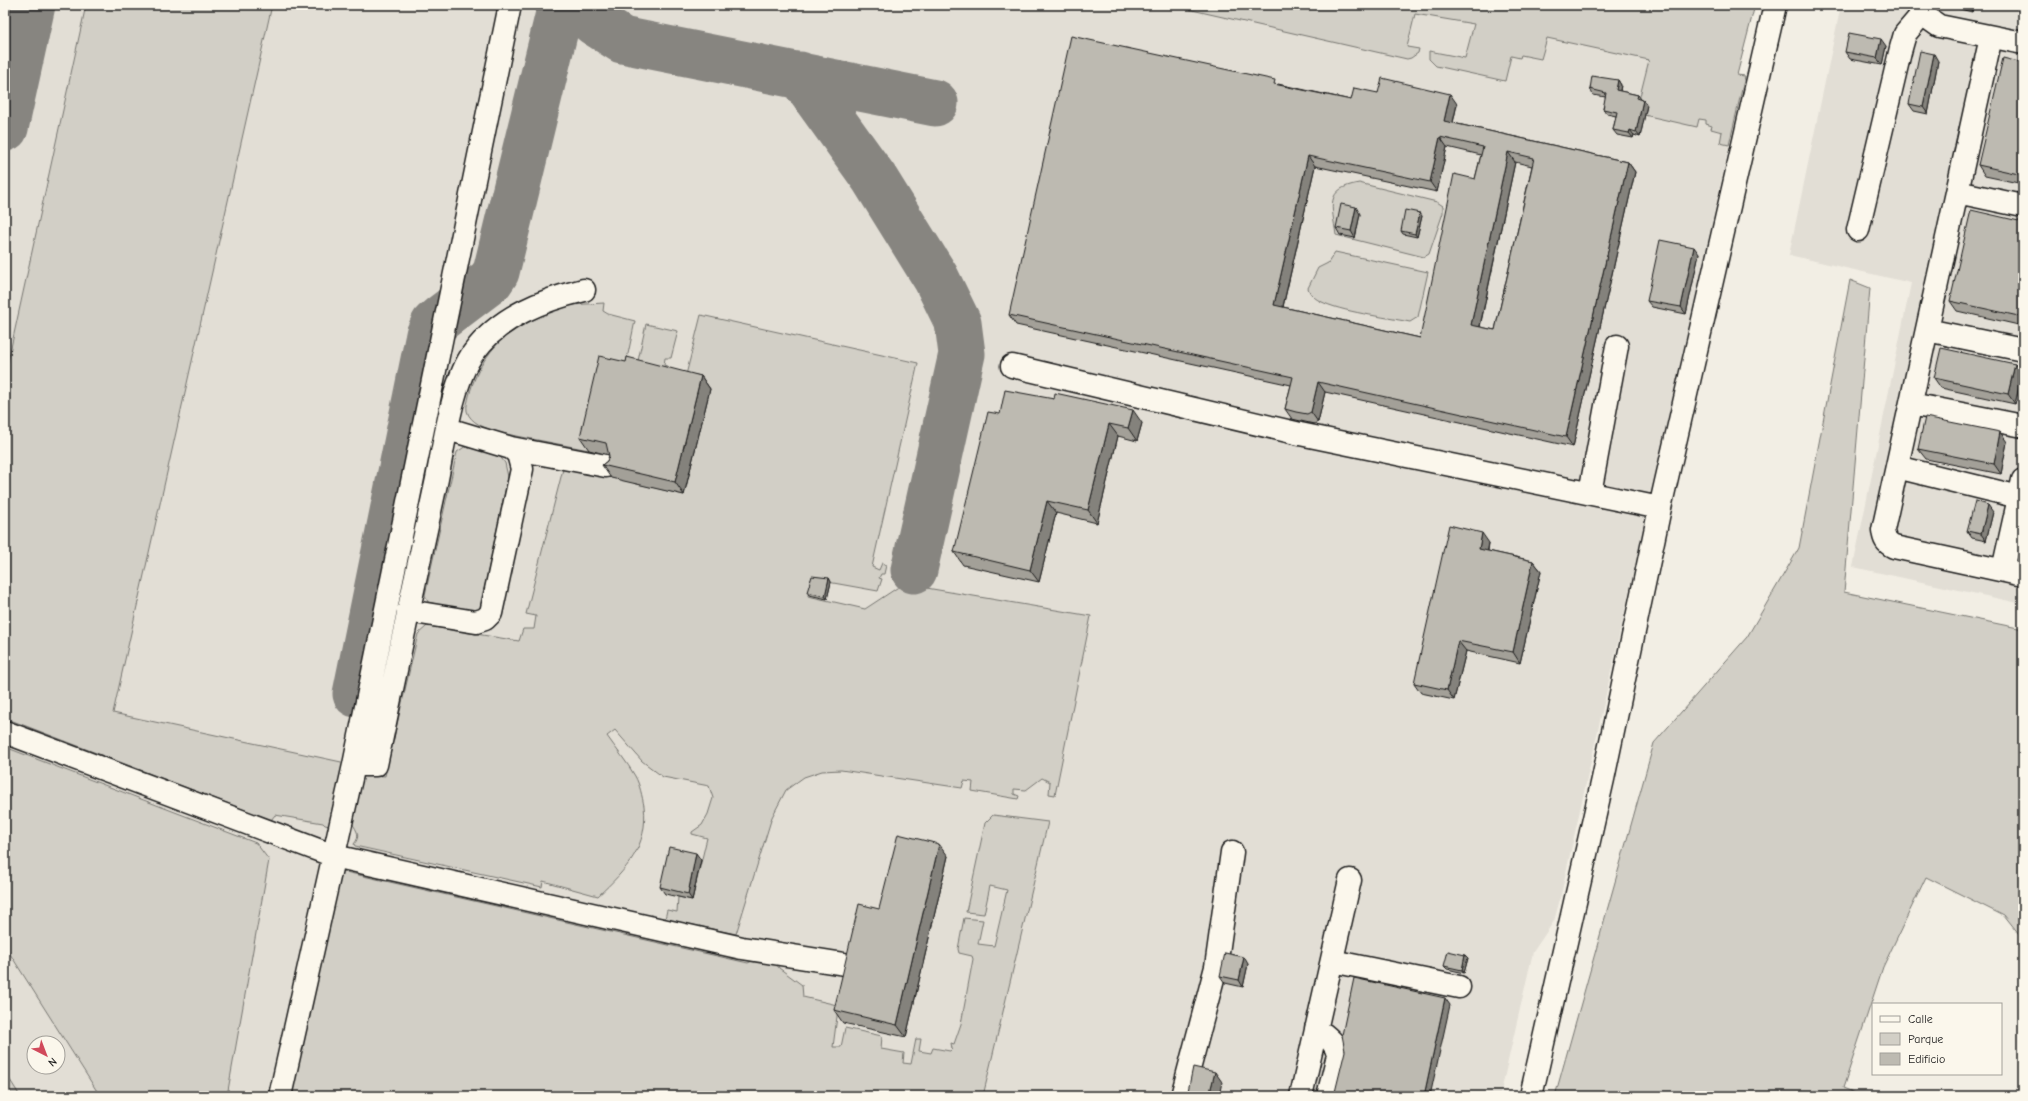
<svg xmlns="http://www.w3.org/2000/svg" width="2028" height="1101" viewBox="0 0 2028 1101" font-family="'Comic Neue',sans-serif">
<style>
.built{fill:#e2ded5;fill-rule:evenodd}
.green{fill:#d2cfc6;stroke:#777671}
.lines{fill:none;stroke-linecap:round;stroke-linejoin:round}
.taxiway{stroke:#878580;stroke-width:47}
.minor-casing{stroke:#1c1c1c;stroke-width:25}
.minor{stroke:#fbf7ec;stroke-width:22}
.wall{fill:#a3a098;stroke:#1c1c1c;fill-rule:evenodd}
.shaded-wall{fill:#84827c;stroke:#1c1c1c}
.building{fill:#bdbab1;stroke:#1c1c1c;fill-rule:evenodd}
</style>
<rect width="100%" height="100%" fill="#f2eee4"/>
<filter id="ink" filterUnits="userSpaceOnUse"><feTurbulence type="fractalNoise" baseFrequency=".025" numOctaves="2"/><feDisplacementMap in="SourceGraphic" scale="8" xChannelSelector="R" yChannelSelector="G"/><feConvolveMatrix kernelMatrix="1 2 1 2 8 2 1 2 1" color-interpolation-filters="sRGB"/></filter>
<g filter="url(#ink)">
<path class="built" d="M5 5H1755L1737 75 1745 76 1560 899 1554 921 1533 952 1500 1096H5ZM34 1043H58V1067H34Z
M1841 5H2023V604L1853 567 1911 283 1789 255Z"/>
<path class="green" d="M86 5H272L113 713 346 763 330 826 325 825 323 823 275 815 271 820 5 718V375Z
M1170 5H1755L1737 75 1745 76 1729 145 1720 143 1722 132 1711 129 1712 126 1706 124V120L1699 119 1697 127 1644 115 1639 100 1649 60 1547 38 1541 59 1521 55 1520 58 1511 56 1505 81 1436 66 1429 59V51L1465 58 1474 24 1415 14 1407 47 1419 49 1418 53 1411 58 1407 59Z
M1359 183 1437 202 1443 206V213L1429 254 1424 257 1336 235C1332 206 1324 189 1359 183Z
M1335 252 1428 272 1418 317 1410 322C1385 317 1341 312 1320 301 1314 298 1310 294 1308 288L1318 268 1328 263Z
M1850 280 1870 288 1844 592 2023 629V940L2004 916 1926 877 1883 967 1843 1088 1863 1096H1555L1654 743 1747 637 1799 548Z
M604 303 603 311 608 314 635 321 624 373 608 369 589 450 496 432C486 428 470 423 467 411 466 406 468 401 469 396 476 368 494 341 520 326 533 318 550 309 565 306 577 304 591 304 604 303Z
M701 315 918 363 872 567 879 570 882 563 886 565 884 574H881L879 578 882 579 878 591 811 579 808 596 865 609 903 584 1091 616 1055 795 1049 794 1050 782 1042 778 1026 790 1014 789V794L1019 796 1018 799 972 791 973 782 964 781 962 788 841 770 822 771 804 777 786 790 772 817 736 934 665 919 667 910 677 912 678 897 692 900 707 838 692 834V832L702 825 708 814 713 798 709 786 663 777 642 761 615 730 607 736C616 749 627 762 635 776 640 785 642 796 644 806 649 846 626 870 598 896L543 881 542 887 355 846 354 844C361 836 357 831 352 823L364 774 385 776 418 634 427 626 519 641 523 629H534L536 616 526 614 563 469 610 477 684 495V383Z
M646 324 678 331 671 358H665L664 365 669 367 668 372 636 370Z
M466 446 498 454 505 463 508 477 480 609 477 611H465L428 602 425 595 457 452Z
M5 747 256 843 269 860 227 1096H100L5 946Z
M993 815 1048 822 983 1096H291L341 871 748 963 754 960 776 963 779 968 802 985 803 997 837 1005 838 1009 833 1047H841L845 1028 882 1036 881 1049 904 1053 903 1063 911 1064 916 1039H921L919 1051 931 1053 933 1048 950 1051 952 1049 951 1043 954 1044 961 1024 973 959 972 956 959 953 958 949 964 918 983 920 978 944 994 946 1007 890 990 886 984 914 966 912 985 823Z
M5 1072 20 1096H5Z"/>
<g class="lines">
<path class="taxiway" d="M581 5 594 22 622 40 935 103
M800 75 874 178 936 278 958 323 962 354 914 570
M5 128 32 5
M356 694 429 335 434 324 441 318 490 281 496 272 561 5"/>
<defs>
<path id="minor" d="M1918 5 1922 14 1939 26 2023 43
M1991 37 1883 530C1884 539 1886 543 1894 547L2023 575
M1957 192 2023 206
M1858 230 1901 48 1905 34 1922 14
M1927 330 2023 350
M1012 366 1300 434 1660 508
M1911 404 2023 426
M448 429 511 448 606 466
M1897 467 2019 497
M1590 493 1617 346
M2003 570 2023 480
M408 611 476 622 485 619 491 613 522 469 518 454 511 448
M5 732 334 856 742 948 844 964
M354 765H376C396 670 416 574 437 479 444 444 453 379 474 352 500 316 543 300 584 290
M1332 961 1459 987
M1316 1028C1326 1036 1336 1042 1338 1055L1328 1096
M280 1096 354 765 510 5
M1182 1096 1216 967 1232 852
M1301 1096 1350 880
M1531 1096 1603 779 1660 508 1775 5"/>
</defs>
<use href="#minor" class="minor-casing"/>
<use href="#minor" class="minor"/>
</g>
<path class="wall" d="M1951 5H1974L1972 12 1952 7Z
M1886 46 1882 65 1850 59 1845 52Z
M1938 61 1928 114 1914 111 1909 104Z
M2023 63V184L1985 176 1978 165Z
M1618 80 1621 85 1620 91 1638 95 1641 99 1647 105 1640 137 1634 135 1633 138 1617 135 1613 130 1616 116 1607 114 1603 109 1606 97 1593 95 1590 89Z
M1278 84 1351 100 1378 93 1457 104 1453 123 1628 162 1635 172 1573 447 1325 392 1318 422 1314 424 1292 419 1285 409 1291 385 1016 325 1009 315ZM1447 147 1481 155 1475 179 1420 338 1283 307 1315 166 1437 192ZM1515 162 1532 166 1495 330 1480 327Z
M1360 214 1355 238 1340 235 1336 228Z
M1422 216 1417 237 1403 234 1401 231Z
M2023 222V326L1957 311 1950 301Z
M1699 254 1686 314 1652 307 1647 301Z
M626 362 701 376 710 389 684 495 611 478 602 465 607 461 609 456V455L589 450 580 437Z
M2015 364 2022 374 2015 404 1941 388 1934 378Z
M1054 399 1142 423 1137 441 1118 436 1097 523 1056 513 1039 582 963 565 954 552 1000 414Z
M2007 442 2001 474 1926 459 1918 449Z
M1993 512 1986 541 1972 538 1967 531Z
M1489 543 1488 551 1533 561 1541 571 1520 663 1466 651 1454 700 1421 693 1414 683Z
M829 578 831 582 827 599 809 595 807 592Z
M948 856 906 1037 843 1023 834 1010Z
M701 860 692 900 665 894 660 887Z
M1468 958 1464 973 1447 969 1444 966Z
M1248 964 1243 987 1225 983 1220 976Z"/>
<path class="shaded-wall" d="M1971 5H1974L1972 12 1970 8Z
M1881 39 1886 46 1882 65 1877 58Z
M1934 54 1938 61 1928 114 1923 107Z
M1618 80 1621 85 1619 96 1616 90Z
M1450 94 1457 104 1451 131 1444 121Z
M1643 100 1647 105 1640 137 1636 132Z
M1630 130 1634 135 1633 138 1629 133Z
M1440 137 1447 147 1437 192 1430 182Z
M1508 152 1515 162 1478 335 1471 325Z
M1308 156 1315 166 1281 315 1274 305Z
M1628 162 1635 172 1573 447 1566 437Z
M1356 207 1360 214 1355 238 1351 231Z
M1420 213 1422 216 1417 237 1415 234Z
M1694 247 1699 254 1686 314 1681 307Z
M2015 364 2022 374 2015 404 2008 394Z
M701 376 710 389 684 495 675 482Z
M1318 382 1325 392 1318 422 1311 412Z
M1133 410 1142 423 1137 441 1128 428Z
M1109 424 1118 436 1097 523 1088 510Z
M2000 432 2007 442 2001 474 1994 464Z
M1047 501 1056 513 1039 582 1030 570Z
M1988 505 1993 512 1986 541 1981 534Z
M1482 533 1489 543 1486 559 1479 549Z
M1533 561 1541 571 1520 663 1513 652Z
M829 578 831 582 827 599 825 596Z
M1458 641 1466 651 1454 700 1447 690Z
M939 844 948 856 906 1037 897 1025Z
M696 853 701 860 692 900 688 894Z
M1465 955 1468 958 1464 973 1462 970Z
M1244 957 1248 964 1243 987 1239 980Z
M1445 998 1450 1005 1430 1096H1424Z
M1215 1072 1222 1082 1219 1096H1209Z"/>
<path class="building" d="M1957 5H1971L1970 8Z
M1849 33 1881 39 1877 58 1845 52Z
M1071 36 1275 80 1274 84 1351 100 1354 88 1378 93 1382 78 1450 94 1444 121 1628 162 1566 437 1318 382 1311 412 1307 414 1296 412 1285 409 1293 377 1009 315ZM1440 137 1483 147 1475 179 1454 174 1420 338 1274 305 1308 156 1430 182ZM1508 152 1534 158 1495 330 1471 325Z
M1920 51 1934 54 1923 107 1909 104Z
M2003 58 2023 63V175L1978 165Z
M1592 76 1618 80 1616 90 1638 95 1637 98 1643 100 1636 132 1630 130 1629 133 1613 130 1617 112 1603 109 1606 93 1590 89Z
M1341 204 1356 207 1351 231 1336 228Z
M1405 210 1420 213 1415 234 1401 231Z
M1971 210 2023 222V317L1950 301Z
M1660 240 1694 247 1681 307 1647 301Z
M1941 348 2015 364 2008 394 1934 378Z
M599 356 626 362 627 357 701 376 675 482 602 465 607 461 609 456 606 443 580 437Z
M1005 390 1054 399 1055 393 1133 410 1128 428 1109 424 1088 510 1047 501 1030 570 954 552 988 412 1000 414Z
M1925 417 2000 432 1994 464 1918 449Z
M1975 501 1988 505 1981 534 1967 531Z
M1449 525 1482 533 1479 549 1533 561 1513 652 1458 641 1447 690 1414 683Z
M812 576 829 578 825 596 807 592Z
M898 834 939 844 897 1025 834 1010 859 904 879 909Z
M669 847 696 853 688 894 660 887Z
M1448 951 1465 955 1462 970 1444 966Z
M1225 953 1244 957 1239 980 1220 976Z
M1354 978 1445 998 1424 1096H1333L1335 1092 1345 1051 1342 1035Z
M1193 1067 1215 1072 1209 1096H1187Z"/>
</g>
<rect width="2028" height="1101" fill="none" stroke="#fbf7ec" stroke-width="20"/>
<rect x="10" y="10" width="2008" height="1081" fill="none" stroke="#1c1c1c" stroke-width="1.5" filter="url(#ink)"/>
<rect x="1872" y="1003" width="130" height="72" fill="#fbf7ec" stroke="#a29f99"/>
<rect x="1880" y="1016" width="20" height="6" fill="#fbf7ec" stroke="#a29f99"/>
<text x="1908" y="1023" font-size="12" fill="#1c1c1c">Calle</text>
<rect x="1880" y="1033" width="20" height="12" fill="#d2cfc6" stroke="#a29f99"/>
<text x="1908" y="1043" font-size="12" fill="#1c1c1c">Parque</text>
<rect x="1880" y="1053" width="20" height="12" fill="#bdbab1" stroke="#a29f99"/>
<text x="1908" y="1063" font-size="12" fill="#1c1c1c">Edificio</text>
<g transform="translate(46 1055) rotate(138)"><circle r="19" fill="#fbf7ec" stroke="#a29f99"/>
<path d="M0-3L7 15L0 10L-7 15Z" fill="#d1495b"/>
<text y="-6" font-size="11" font-weight="bold" text-anchor="middle" fill="#1c1c1c">N</text>
</g>
</svg>
